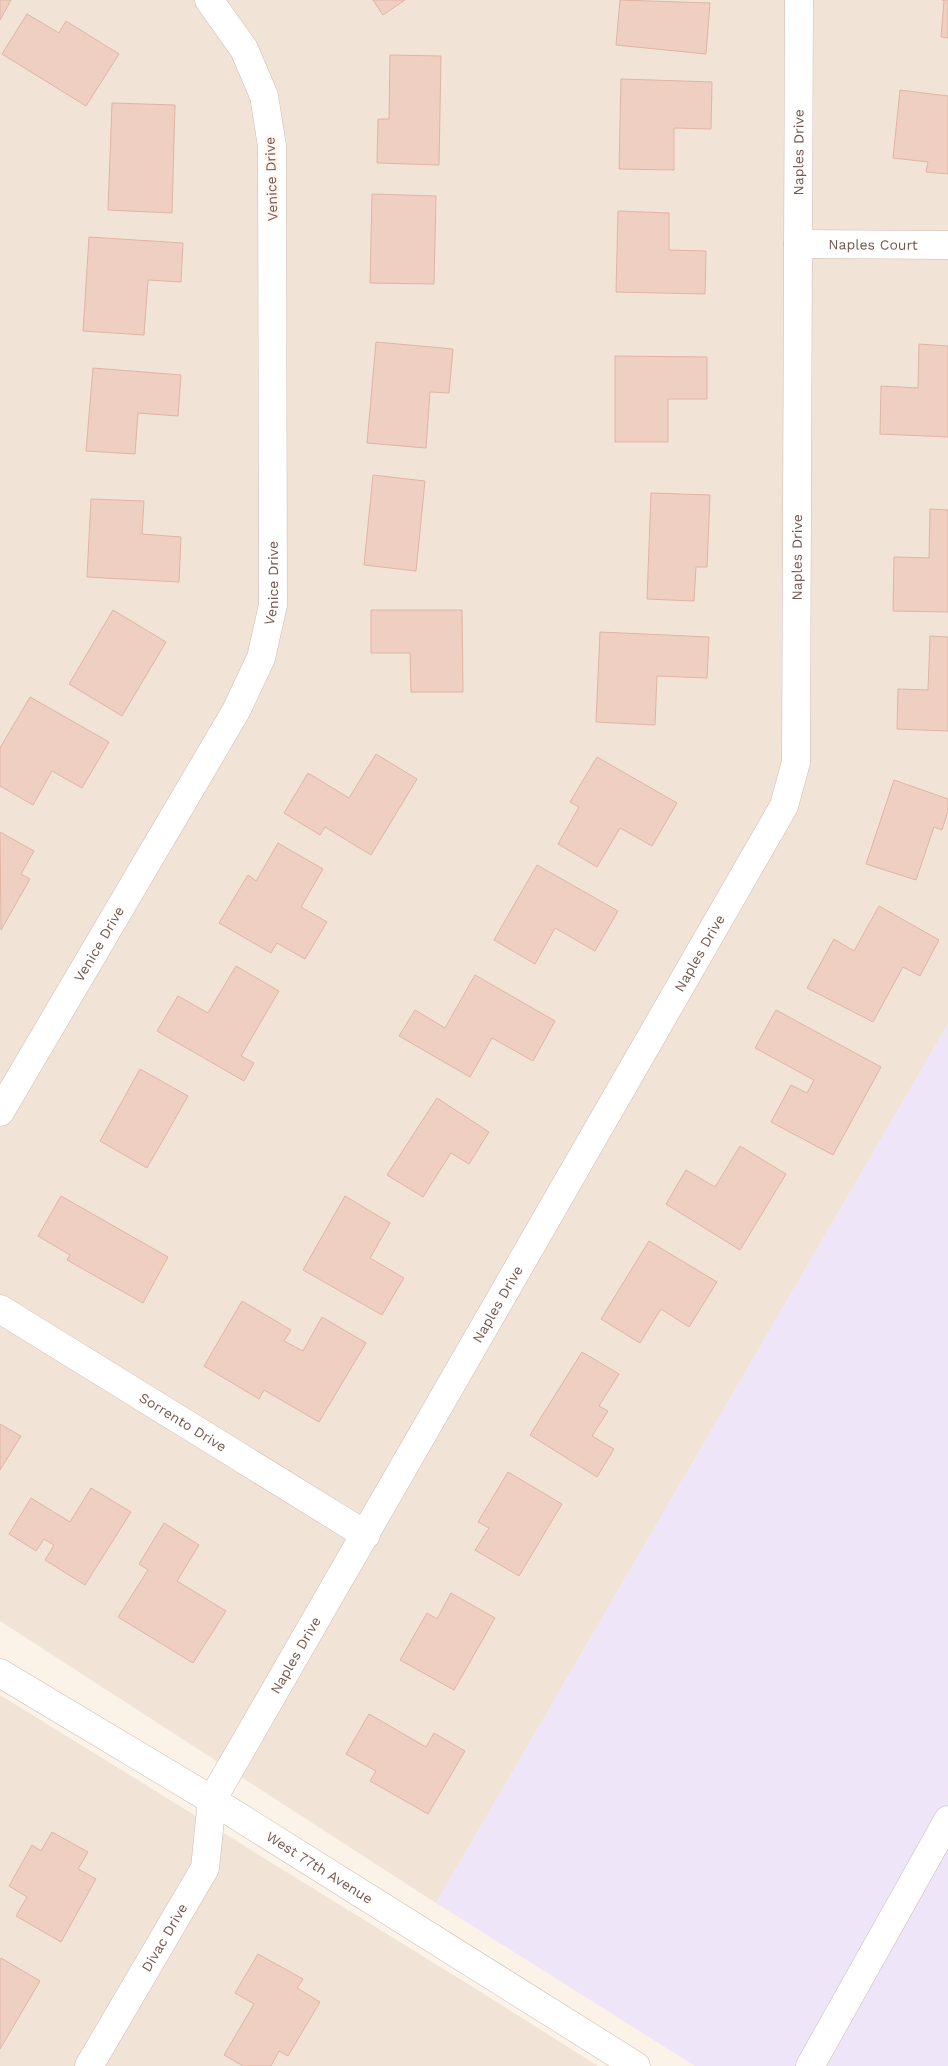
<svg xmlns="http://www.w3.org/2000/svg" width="948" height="2066" viewBox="0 0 948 2066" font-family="'Work Sans',sans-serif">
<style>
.residential{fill:#f2e3d7}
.education{fill:#efe5f8}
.building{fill:#efcfc2;stroke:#e0b4a3}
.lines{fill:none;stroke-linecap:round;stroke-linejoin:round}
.minor-casing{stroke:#cebbb2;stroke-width:29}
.minor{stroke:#fff;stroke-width:28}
.labels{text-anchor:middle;stroke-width:4.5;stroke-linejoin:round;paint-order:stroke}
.street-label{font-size:14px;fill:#74574e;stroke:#fef6ee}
</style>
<rect width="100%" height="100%" fill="#fbf2e8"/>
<path class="residential" d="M0 0H948V1024L436 1903 0 1621Z
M0 1695 476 1989 598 2066H0Z"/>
<path class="education" d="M948 1024V2066H695L436 1903Z"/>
<path class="building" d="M0 0H11L0 20Z
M373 0H405L383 15Z
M620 0 710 3 706 54 616 45Z
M942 0H948V38L941 37 944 0Z
M27 14 59 33 66 21 119 54 86 106 2 54Z
M390 55 441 56 439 165 377 163 378 119H389Z
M621 79 712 82 711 129 674 128V170L619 169Z
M900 90 948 96V174L926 172 928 162 893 158Z
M112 103 175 105 172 213 108 210Z
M372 194 436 196 434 284 370 283Z
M618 211 669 213V250L706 251 705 294 616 292Z
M89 237 183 243 181 282 148 280 144 335 83 331Z
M376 342 453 349 449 393 430 392 426 448 367 443Z
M919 344 948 346V437L880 434 881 386 918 388Z
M615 356 707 357V399H668V442H615Z
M93 368 181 375 178 416 138 413 135 454 86 451Z
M373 475 425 481 416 571 364 565Z
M651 493 710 495 707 567H696L694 601 647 599Z
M91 499 144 501 142 534 181 537 179 582 87 577Z
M930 509 948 510V612L893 611 894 557 929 558Z
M113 610 166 642 122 716 69 684Z
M371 610H462L463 692H411L410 653H371Z
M600 632 709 637 707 678 657 676 655 725 596 722Z
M930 636 948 637V731L897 729 898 689 928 690Z
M30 697 109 742 82 788 52 771 33 805 0 786V748Z
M376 754 417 779 371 855 325 827 320 835 284 813 308 773 349 798Z
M597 757 677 803 652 846 620 828 597 867 558 844 579 807 570 802Z
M894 780 948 799V811L942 830 934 827 916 880 866 864Z
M0 832 34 851 21 874 30 879 1 930Z
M278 843 323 869 301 907 327 922 305 959 277 943 271 953 219 923 248 875 256 881Z
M537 865 618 911 595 951 555 928 535 964 494 940Z
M879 906 939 940 920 976 903 967 873 1022 807 988 834 939 854 951Z
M236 966 279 991 241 1056 254 1063 244 1081 157 1031 178 996 208 1013Z
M475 975 555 1021 533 1061 492 1038 470 1077 399 1036 415 1010 445 1028Z
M776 1010 881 1067 833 1155 771 1122 791 1085 807 1093 814 1080 755 1048Z
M140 1069 188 1096 147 1168 100 1141Z
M437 1098 489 1132 469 1164 451 1153 423 1197 387 1175Z
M740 1146 786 1174 740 1250 666 1204 686 1170 715 1187Z
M61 1196 168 1257 143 1303 67 1260 70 1255 38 1236Z
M345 1196 390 1223 370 1258 404 1278 382 1315 303 1270Z
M649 1241 717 1282 689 1327 661 1309 640 1343 601 1319Z
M242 1301 291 1330 284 1341 303 1351 322 1317 366 1343 319 1422 264 1390 259 1399 204 1366Z
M582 1352 619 1374 599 1406 608 1411 592 1436 614 1449 597 1477 530 1435Z
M0 1424 21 1436 0 1470Z
M508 1472 562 1504 519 1576 475 1550 489 1528 478 1522Z
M91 1488 131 1512 85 1585 45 1560 54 1545 44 1539 36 1551 9 1534 31 1498 70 1522Z
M164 1523 199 1545 177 1581 226 1611 193 1663 118 1617 148 1570 139 1564Z
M451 1593 495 1618 454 1690 400 1660 427 1613 437 1619Z
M369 1714 426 1747 434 1733 465 1751 428 1814 370 1781 376 1771 346 1754Z
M52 1832 88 1852 78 1869 96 1879 61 1942 16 1916 27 1897 9 1886 32 1845 41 1851Z
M258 1954 303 1979 297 1988 320 2002 288 2056 279 2051 271 2066H243L224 2055 254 2004 235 1993Z
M1 1958 40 1981 0 2049V1960Z"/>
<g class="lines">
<defs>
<g id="minor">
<path id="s1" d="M798 244 948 245"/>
<path id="s2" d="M0 1112 236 711 261 658 273 605 272 146 264 96 244 49 209 0"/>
<path id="s3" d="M0 1309 366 1535"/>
<path id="s4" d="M0 1673 212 1800 636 2066"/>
<path id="s5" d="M89 2066 205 1868 212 1800 784 806 796 762 799 0"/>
<path d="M810 2066 948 1820"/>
</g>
</defs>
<use href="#minor" class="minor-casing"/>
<use href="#minor" class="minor"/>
</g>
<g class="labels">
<g class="street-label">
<text dy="5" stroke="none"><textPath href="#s5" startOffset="2100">Naples Drive</textPath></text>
<text transform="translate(271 179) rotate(-92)" y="5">Venice Drive</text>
<text dy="5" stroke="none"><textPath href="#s1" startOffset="75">Naples Court</textPath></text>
<text dy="5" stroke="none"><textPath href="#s5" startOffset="1695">Naples Drive</textPath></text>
<text dy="5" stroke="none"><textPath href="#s2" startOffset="600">Venice Drive</textPath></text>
<text dy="5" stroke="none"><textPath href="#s2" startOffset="195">Venice Drive</textPath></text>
<text dy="5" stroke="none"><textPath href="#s5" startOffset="1275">Naples Drive</textPath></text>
<text dy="5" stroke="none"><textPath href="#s5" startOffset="870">Naples Drive</textPath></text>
<text dy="5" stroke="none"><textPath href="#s3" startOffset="215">Sorrento Drive</textPath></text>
<text dy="5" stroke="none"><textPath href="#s5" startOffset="465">Naples Drive</textPath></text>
<text dy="5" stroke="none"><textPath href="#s4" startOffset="374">West 77th Avenue</textPath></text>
<text dy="5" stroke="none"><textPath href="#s5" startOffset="149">Divac Drive</textPath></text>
</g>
</g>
</svg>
